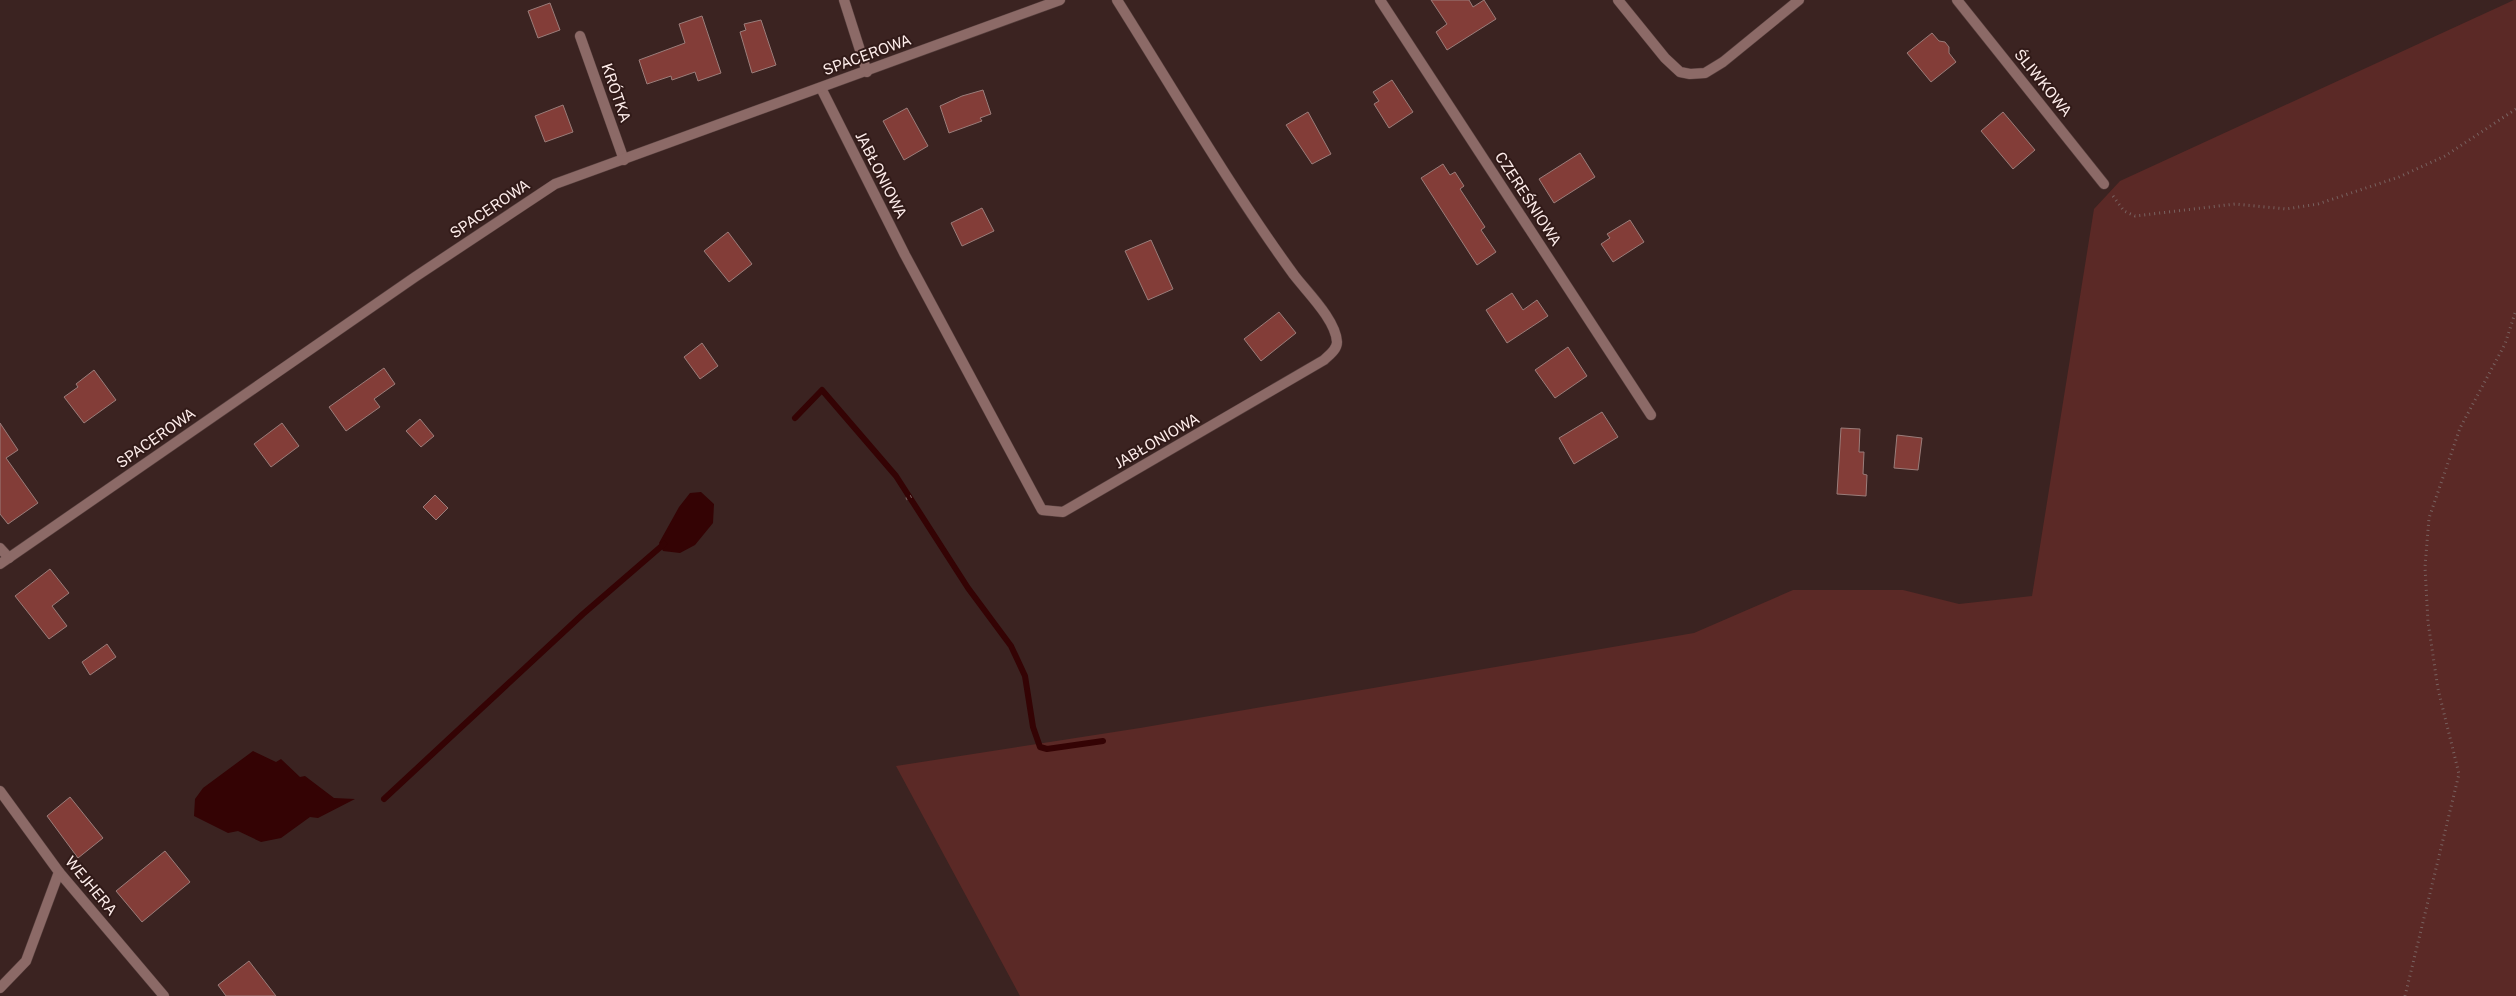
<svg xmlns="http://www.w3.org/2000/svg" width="2516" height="996" viewBox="0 0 2516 996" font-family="'Public Sans',sans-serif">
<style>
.green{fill:#5b2926}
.water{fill:#340304}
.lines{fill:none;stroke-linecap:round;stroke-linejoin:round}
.stream{stroke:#340304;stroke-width:6}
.building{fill:#833d38;stroke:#9b7d7a}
.minor-casing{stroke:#563f3d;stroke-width:11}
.tertiary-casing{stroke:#563f3d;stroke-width:11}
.path{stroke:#786260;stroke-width:3;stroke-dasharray:1 4;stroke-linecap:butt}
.minor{stroke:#8c6a67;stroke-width:10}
.tertiary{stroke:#8c6a67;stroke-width:10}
.labels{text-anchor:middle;stroke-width:4;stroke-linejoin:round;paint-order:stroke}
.street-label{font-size:15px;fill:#fdecea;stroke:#311a18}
</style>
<rect width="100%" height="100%" fill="#3b2321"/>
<path class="green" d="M2514 0H2516V996H1020L896 766 1140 728 1694 633 1793 590H1903L1959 604 2032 596 2094 209 2120 181Z"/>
<path class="water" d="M701 492 714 504 713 523 695 545 680 553 663 551 659 543 679 507 690 493Z
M253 751 276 762 281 759 300 777 305 776 334 798 355 799 318 818 310 817 281 838 261 842 238 831 228 833 194 816 195 799 203 788Z"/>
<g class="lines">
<path class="stream" d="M795 418 822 390 896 476 968 588 1011 646 1025 676 1033 727 1040 747 1047 749 1103 741
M384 799 583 614 664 544"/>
</g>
<path class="building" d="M1431 0H1469L1473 7 1484 0 1496 19 1447 50 1436 32 1447 24Z
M550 3 560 30 538 38 528 11Z
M702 16 721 73 698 81 695 72 672 80 671 76 647 84 639 60 685 43 679 24Z
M761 20 776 65 752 73 740 32 746 30 744 24Z
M1932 33 1939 41 1945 42 1949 47V53L1956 62 1931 82 1907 53Z
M1392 80 1413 112 1389 128 1374 104 1379 101 1373 92Z
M983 90 991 114 980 118 982 121 949 133 940 106 962 96Z
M563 105 573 132 545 142 535 116Z
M907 108 928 146 904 160 883 121Z
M1308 112 1331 154 1312 164 1286 125Z
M2003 112 2035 150 2013 169 1981 131Z
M1580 153 1595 177 1554 203 1539 179Z
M1443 164 1450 175 1455 172 1464 186 1460 189 1485 227 1481 230 1496 252 1477 265 1421 178Z
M982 208 994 231 962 246 951 223Z
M1630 220 1644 242 1613 262 1601 244 1610 238 1607 234Z
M728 232 752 264 729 282 704 251Z
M1151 240 1173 289 1148 300 1125 251Z
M1512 293 1523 310 1537 300 1548 316 1507 343 1486 310Z
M1279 312 1296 333 1261 361 1244 339Z
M702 343 718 366 700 379 684 357Z
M1568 347 1587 376 1555 398 1535 370Z
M384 368 395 384 374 399 380 407 346 431 329 407Z
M94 370 116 400 84 423 64 397 78 387 76 384Z
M1602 412 1618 437 1574 464 1559 438Z
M420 419 434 436 421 447 406 431Z
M0 423 18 450 6 458 38 503 8 524 0 514Z
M282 423 299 446 271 467 254 444Z
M1841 428 1860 429 1859 452H1864L1863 474 1867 475 1866 496 1837 494Z
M1897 435 1922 438 1918 470 1894 468Z
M435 495 448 508 436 520 423 507Z
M50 569 69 593 52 606 67 626 49 639 15 596Z
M107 644 116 657 90 675 82 662Z
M70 797 103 838 78 858 47 816Z
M165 851 190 882 142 922 116 891Z
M249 961 276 996H226L218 985Z"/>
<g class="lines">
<defs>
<path id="minor" d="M844 0 867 72
M1380 0 1651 415
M1618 0 1665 58 1680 72 1690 74 1705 73 1723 62 1799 0
M1957 0 2104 184
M580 36 624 160
M821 88 905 255 1042 510 1063 512 1324 360C1329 355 1337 350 1337 342 1336 320 1307 292 1294 275 1230 187 1175 92 1117 0
M0 548 9 558
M59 872 164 996"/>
<path id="tertiary" d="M0 564 415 277 555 184 1060 0
M0 791 59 872 26 961 0 988"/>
</defs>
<use href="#minor" class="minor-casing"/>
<use href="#tertiary" class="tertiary-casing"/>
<path class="path" d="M2113 196 2124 211 2135 216 2235 204 2286 209 2318 204 2399 177 2445 156 2516 109
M906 499 914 495
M2405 996 2459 774 2438 689 2428 622 2425 567 2429 518 2460 428 2505 344 2516 310"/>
<use href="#minor" class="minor"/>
<use href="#tertiary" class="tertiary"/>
</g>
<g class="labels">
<g class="street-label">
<text transform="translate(867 55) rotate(-20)" y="5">SPACEROWA</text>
<text transform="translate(2043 83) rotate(51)" y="5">ŚLIWKOWA</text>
<text transform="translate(616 93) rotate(71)" y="5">KRÓTKA</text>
<text transform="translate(881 175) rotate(63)" y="5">JABŁONIOWA</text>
<text transform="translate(1528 199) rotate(57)" y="5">CZEREŚNIOWA</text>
<text transform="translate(490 209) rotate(-34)" y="5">SPACEROWA</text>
<text transform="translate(156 438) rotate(-35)" y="5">SPACEROWA</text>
<text transform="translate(1157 441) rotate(-30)" y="5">JABŁONIOWA</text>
<text transform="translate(91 886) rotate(50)" y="5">WEJHERA</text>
</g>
</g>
</svg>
